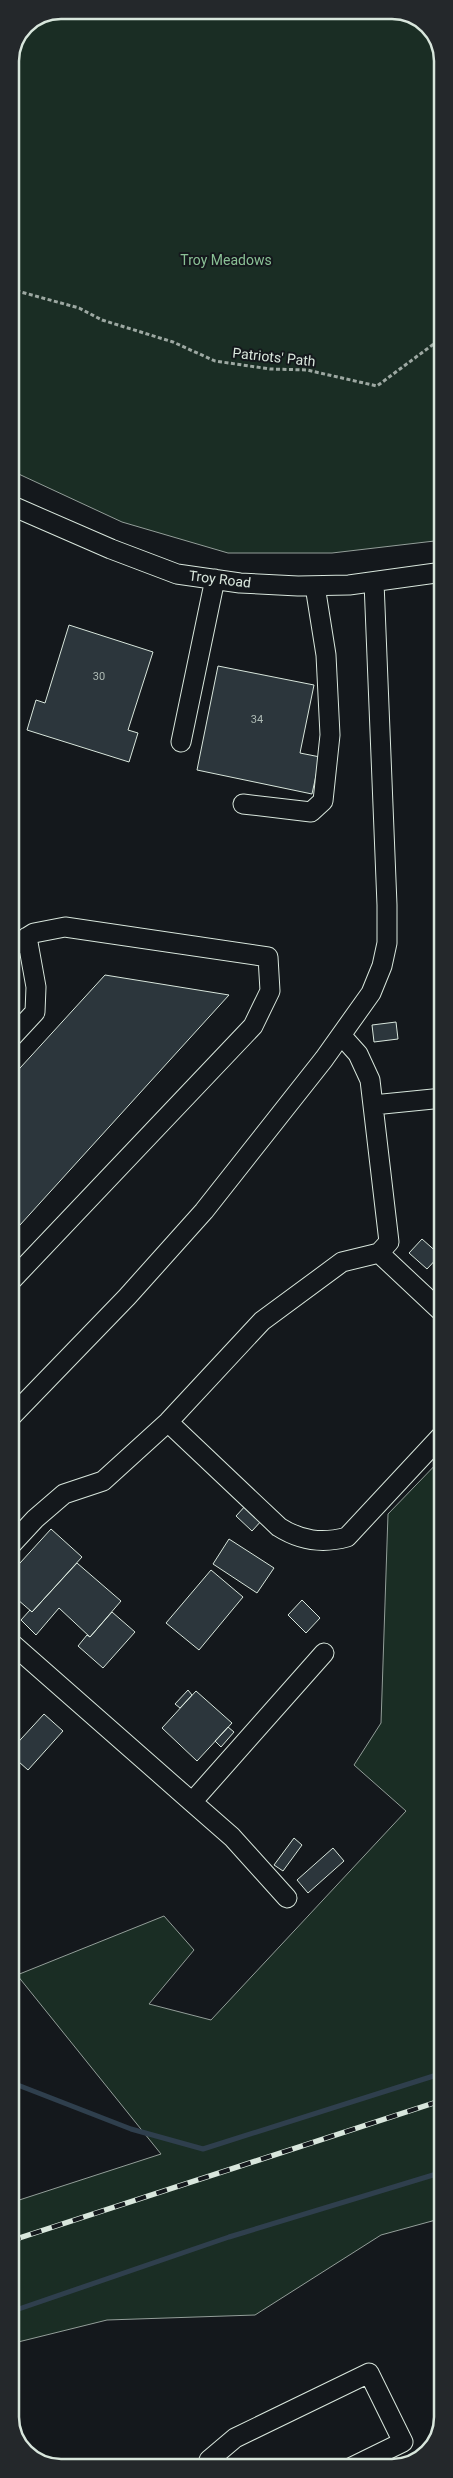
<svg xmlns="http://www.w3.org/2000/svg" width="453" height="2478" viewBox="0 0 453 2478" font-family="Roboto,sans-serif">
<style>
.green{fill:#1a2d24;stroke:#939e99}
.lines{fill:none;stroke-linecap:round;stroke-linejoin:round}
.stream{stroke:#2f3f4d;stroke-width:5}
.building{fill:#2c363c;stroke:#d8e6dc}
.minor-casing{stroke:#d8e6dc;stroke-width:21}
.path{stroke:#9da8a2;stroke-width:3;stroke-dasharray:4 2.5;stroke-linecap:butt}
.minor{stroke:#14181c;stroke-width:19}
.rail-casing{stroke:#d8e6dc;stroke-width:5.5}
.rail{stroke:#14181c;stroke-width:4;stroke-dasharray:11;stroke-linecap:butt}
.labels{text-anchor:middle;stroke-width:4;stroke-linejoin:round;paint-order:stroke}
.number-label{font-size:11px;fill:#adbab4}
.park-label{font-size:14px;fill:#8ac095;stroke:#14181c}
.street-label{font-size:14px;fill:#d8e6dc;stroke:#14181c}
.rim{fill:none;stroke:#d8e6dc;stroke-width:2.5}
</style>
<rect width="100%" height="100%" fill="#14181c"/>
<path class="green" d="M60 10H399L428 25 443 53V540L332 553H228L122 522 10 470V60L25 25Z
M443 1457V2218L381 2235 255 2315 107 2320 10 2344V2203L161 2154 17 1975 164 1916 194 1950 149 2004 211 2020 406 1811 354 1765 381 1723 388 1514Z"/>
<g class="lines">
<path class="stream" d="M10 2082 131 2129 203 2149 443 2073
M10 2312 229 2237 443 2172"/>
</g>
<path class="building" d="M69 625 153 652 128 730 138 733 129 762 27 730 36 700 45 703Z
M218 666 314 685 300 753 320 757 312 794 197 770Z
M105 975 229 995 10 1236V1079Z
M396 1022 398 1039 374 1042 372 1025Z
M422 1239 440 1255 427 1269 409 1253Z
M247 1504 263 1519 252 1531 236 1516Z
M51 1529 82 1557 32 1612 10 1593V1574Z
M229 1539 274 1568 257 1593 213 1564Z
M77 1563 121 1601 90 1637 59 1608 36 1635 21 1620 30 1610 32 1612Z
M211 1570 243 1597 199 1650 166 1623Z
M302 1600 320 1618 306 1633 288 1615Z
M112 1612 135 1632 103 1668 78 1646 87 1635 90 1637Z
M188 1690 192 1695 180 1708 175 1704Z
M196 1691 232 1723 197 1761 162 1728Z
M44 1714 63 1731 28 1770 10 1754V1751Z
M228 1727 234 1732 221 1747 215 1741Z
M294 1838 302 1845 283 1871 274 1865Z
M333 1848 344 1861 308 1893 297 1880Z"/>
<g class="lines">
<defs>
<path id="minor" d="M10 505 111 549 177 574 240 583 298 586 349 585 443 572
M181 742 215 579
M243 804 311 812 323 801 330 735 326 655 315 586
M10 948 34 933 65 927 268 957 270 991 253 1026 10 1282
M10 1039 35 1012 36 987 27 937
M373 1105 443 1098
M379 1253 443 1313
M10 1418 127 1297 204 1211 324 1059 371 993 382 966 387 943V905L374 582
M168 1422 279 1527C301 1541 322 1544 347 1537L443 1434
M10 1546 35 1519 64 1494 103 1481 168 1422 262 1321 342 1262 379 1253 389 1242 370 1080 358 1054 341 1035
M10 1642 192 1802 324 1653
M192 1802 232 1837 287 1898
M207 2468 209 2460 235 2438 369 2373 403 2442 350 2468"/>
</defs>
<use href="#minor" class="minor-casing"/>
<path class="path" d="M10 289 79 308 102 320 173 342 215 361 270 369 307 370 377 386 435 343H443"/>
<use href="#minor" class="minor"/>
<defs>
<path id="rail" d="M10 2241 443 2100"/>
</defs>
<use href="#rail" class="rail-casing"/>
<use href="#rail" class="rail"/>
</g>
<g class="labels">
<g class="number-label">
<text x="99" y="680">30</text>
<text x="257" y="723">34</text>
</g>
<g class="park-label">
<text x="226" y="265">Troy Meadows</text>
</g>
<g class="street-label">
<text transform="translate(274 357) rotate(6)" y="5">Patriots' Path</text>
<text transform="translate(220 579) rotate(7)" y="5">Troy Road</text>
</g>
</g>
<path d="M0 0H453V2478H0ZM61 19H392A42 42 0 0 1 434 61V2417A42 42 0 0 1 392 2459H61A42 42 0 0 1 19 2417V61A42 42 0 0 1 61 19Z" fill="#24282b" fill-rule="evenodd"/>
<path class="rim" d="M61 19H392A42 42 0 0 1 434 61V2417A42 42 0 0 1 392 2459H61A42 42 0 0 1 19 2417V61A42 42 0 0 1 61 19Z"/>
</svg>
